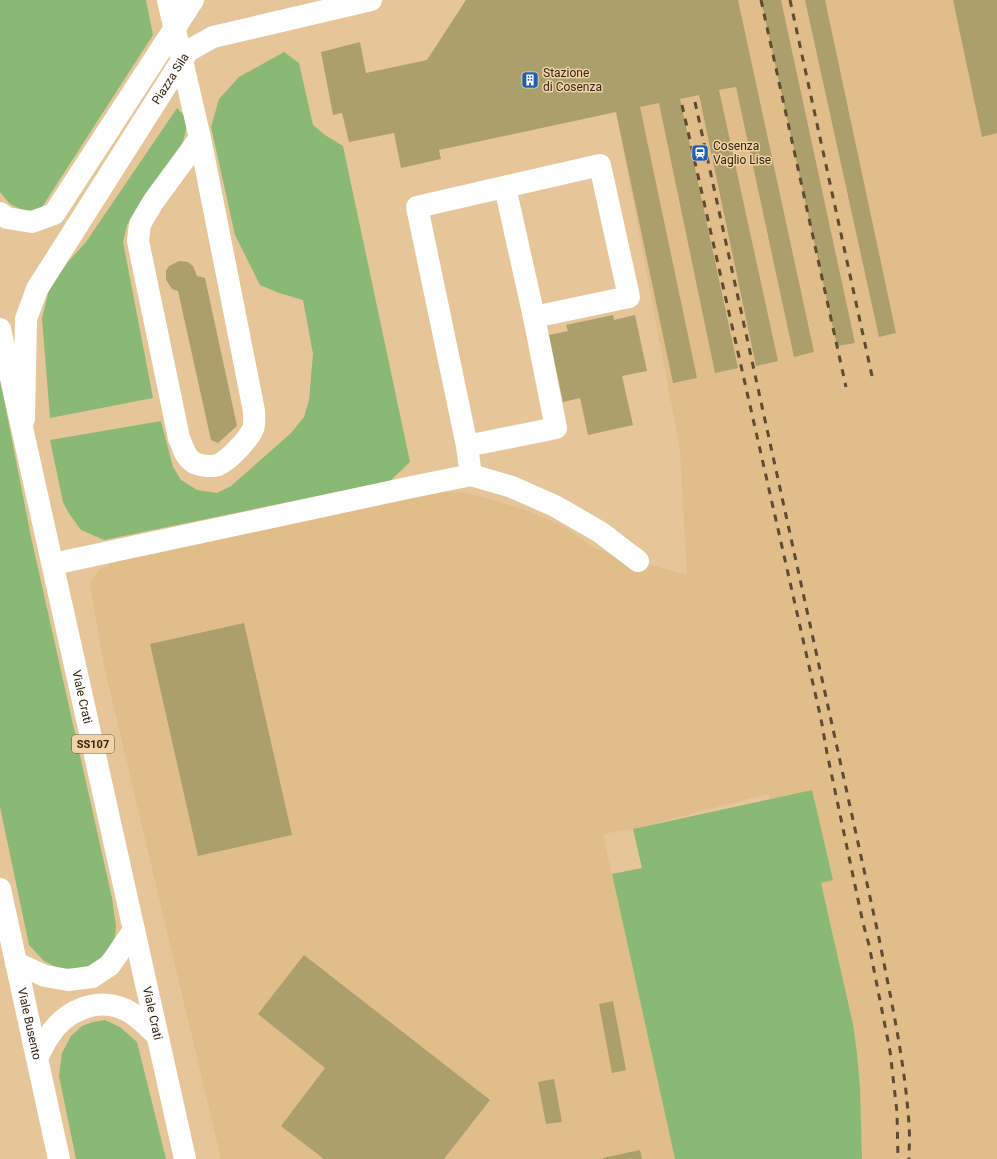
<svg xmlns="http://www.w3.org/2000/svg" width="997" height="1159" viewBox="0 0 997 1159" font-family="Roboto,sans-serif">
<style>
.built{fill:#e1bd89}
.green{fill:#89b974}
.building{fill:#ab9f6c}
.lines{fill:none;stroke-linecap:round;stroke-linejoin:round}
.minor{stroke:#fff;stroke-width:22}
.major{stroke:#fff;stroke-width:22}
.rail{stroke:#5d4c33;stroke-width:3;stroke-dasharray:7 7;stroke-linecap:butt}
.labels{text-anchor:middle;stroke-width:3;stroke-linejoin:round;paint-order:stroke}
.shield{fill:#f3d3a6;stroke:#6a583e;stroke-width:1}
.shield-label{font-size:11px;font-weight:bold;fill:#2f2311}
.poi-label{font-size:12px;fill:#2f2311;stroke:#f3d3a6;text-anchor:start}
.street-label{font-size:12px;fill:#2f2311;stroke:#f3d3a6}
</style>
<rect width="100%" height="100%" fill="#e6c699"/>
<path class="built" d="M717 0H997V1159H862L860 1088 857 1053 853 1024 821 883 832 880 812 790 770 799 768 794 633 829 603 834 675 1159H221L104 666 90 584 99 570 115 561 439 492H463L497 501 528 511 563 526 596 549 687 575 680 450 616 112 736 87Z"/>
<path class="green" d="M0 0H146L153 35 42 207 27 212 10 204 0 192Z
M284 52 299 63 313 125 325 135 343 146 410 462 390 481 104 540 81 530 68 512 63 502 50 440 161 421 173 467 181 480 197 490 217 493 231 486 291 433 304 417 309 400 313 354 303 300 279 293 260 285 235 235 211 127 219 99 239 77Z
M177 108 188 120 183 142 167 170 127 225 123 242 153 398 50 418 42 318 49 290 67 263 86 242Z
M0 379 31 537 112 898 116 926 115 937 108 949 96 963 77 970 60 969 44 961 29 945 0 807Z
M812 790 833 880 821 883 853 1024 857 1053 860 1088 862 1159H675L612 874 642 868 633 829Z
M105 1020 120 1027 137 1042 166 1159H76L59 1076 62 1053 71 1036 82 1026 93 1022Z"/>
<path class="building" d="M466 0H738L814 352 794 357 736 87 719 90 778 361 756 366 699 95 680 99 738 368 715 373 659 103 640 107 697 378 673 383 616 112 439 150 441 159 401 168 394 133 349 142 342 113 333 115 321 52 360 42 366 73 427 60Z
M761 0H781L855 343 837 346Z
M805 0H825L896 333 879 337Z
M953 0H997V133L982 137Z
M179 261 188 262 193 266 197 276 205 278 237 426 218 443 211 440 178 291 172 289 166 280V271L169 266Z
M613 315 614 320 635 315 647 371 622 376 633 425 588 435 580 398 563 402 549 335 568 331 566 325Z
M244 623 292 835 198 856 150 644Z
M304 955 490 1100 444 1159H324L281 1126 325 1068 258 1014Z
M613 1001 626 1070 612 1073 599 1004Z
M554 1079 562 1122 546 1124 538 1082Z
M640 1150 642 1159H603V1158Z"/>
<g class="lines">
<g class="minor">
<path d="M168 0 200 138 254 411C254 416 255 424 253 429 248 440 229 460 218 465 212 467 199 466 193 462 185 457 183 447 179 438L138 241 140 224 153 202 200 138"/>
<path d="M0 213 7 218 32 222 54 214 193 0"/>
<path id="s1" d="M24 419 26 319 37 289 188 51 213 37 371 0"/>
<path d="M467 446 556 428 534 317"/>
<path d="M471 475 512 487 555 506 600 532 638 561"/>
<path d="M53 564 412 487 471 475 467 446 417 207 600 165 629 297 534 317 505 187"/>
</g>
<g class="major">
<path id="s2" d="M0 329 185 1159"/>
<path id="s3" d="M0 889 59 1159"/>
<path d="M16 963 45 976 68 980 92 977 110 965 134 930"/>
<path d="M37 1058C41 1051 44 1043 49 1036 65 1011 97 996 126 1010 137 1015 148 1027 157 1035"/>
</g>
<path class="rail" d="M761 0 846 387
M790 0 872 376
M695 102 879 938C891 1000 905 1062 909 1125 910 1136 909 1148 909 1159
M682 105 821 719 827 753 863 923 869 945 890 1051 897 1112 898 1159"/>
</g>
<defs>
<symbol id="building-square" viewBox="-11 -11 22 22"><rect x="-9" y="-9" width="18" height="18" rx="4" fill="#1e5eaf" stroke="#f3d3a6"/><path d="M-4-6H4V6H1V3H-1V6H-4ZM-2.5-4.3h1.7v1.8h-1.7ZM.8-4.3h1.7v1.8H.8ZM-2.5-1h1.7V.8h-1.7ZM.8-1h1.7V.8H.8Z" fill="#fff"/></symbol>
<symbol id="station-square" viewBox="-11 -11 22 22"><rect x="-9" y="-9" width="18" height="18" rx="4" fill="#1e5eaf" stroke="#f3d3a6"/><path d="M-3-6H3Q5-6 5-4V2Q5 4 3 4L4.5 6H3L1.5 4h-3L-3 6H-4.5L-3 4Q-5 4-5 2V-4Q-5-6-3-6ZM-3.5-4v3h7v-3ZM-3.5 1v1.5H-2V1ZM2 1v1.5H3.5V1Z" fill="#fff"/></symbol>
</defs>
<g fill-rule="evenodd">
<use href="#building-square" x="520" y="70" width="20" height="20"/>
<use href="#station-square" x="690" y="143" width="20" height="20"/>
</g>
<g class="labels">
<rect class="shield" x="72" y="735" width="42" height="18" rx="3"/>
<g class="shield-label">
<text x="93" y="748">SS107</text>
</g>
<g class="poi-label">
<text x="543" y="77">Stazione<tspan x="543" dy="14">di Cosenza</tspan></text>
<text x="713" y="150">Cosenza<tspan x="713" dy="14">Vaglio Lise</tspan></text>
</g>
<g class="street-label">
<text dy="4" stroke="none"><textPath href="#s1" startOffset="381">Piazza Sila</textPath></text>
<text dy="4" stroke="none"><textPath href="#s2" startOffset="377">Viale Crati</textPath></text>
<text dy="4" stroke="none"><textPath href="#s2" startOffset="701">Viale Crati</textPath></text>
<text dy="4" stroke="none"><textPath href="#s3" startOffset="138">Viale Busento</textPath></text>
</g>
</g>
</svg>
